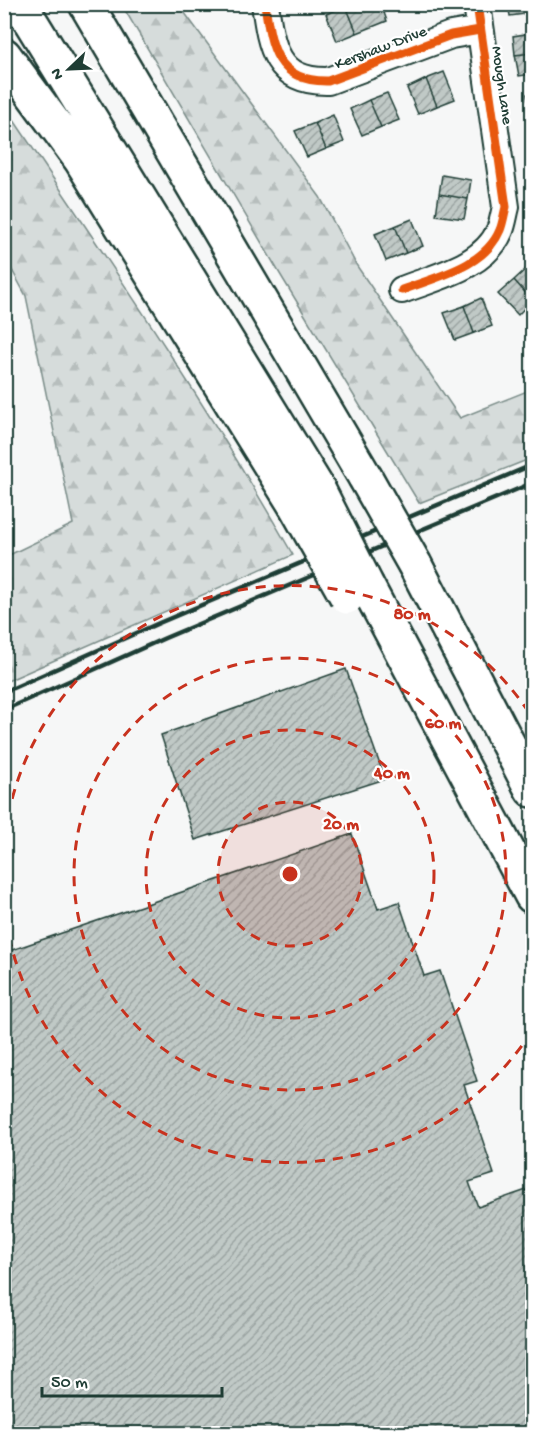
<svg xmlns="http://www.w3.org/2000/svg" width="537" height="1438" viewBox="0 0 537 1438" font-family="'Gochi Hand',sans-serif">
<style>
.forest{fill:url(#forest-firs);stroke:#7a8c88;stroke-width:1.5}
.building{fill:url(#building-hatch);stroke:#1f3d34;stroke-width:1.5}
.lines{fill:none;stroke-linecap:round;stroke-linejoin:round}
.street-casing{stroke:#1f3d34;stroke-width:30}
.highway-casing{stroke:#1f3d34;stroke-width:38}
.street{stroke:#fff;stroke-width:26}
.highway{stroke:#fff;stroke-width:33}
.rail{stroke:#1f3d34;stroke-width:4.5}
.highway-bridge-casing{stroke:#1f3d34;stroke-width:38;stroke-linecap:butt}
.highway-bridge{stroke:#fff;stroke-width:33}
.cycleway-casing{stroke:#fff;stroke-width:13}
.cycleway{stroke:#e8590c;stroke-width:9}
.ring{fill:none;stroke:#c8321e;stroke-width:3;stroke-dasharray:10 8}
.labels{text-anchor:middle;stroke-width:4.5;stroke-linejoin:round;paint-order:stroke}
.street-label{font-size:16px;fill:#1f3d34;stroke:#fff}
.centre{fill:#c8321e;stroke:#fff;stroke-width:3}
.ring-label{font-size:18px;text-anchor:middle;font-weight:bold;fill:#c8321e;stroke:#fff;stroke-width:4.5;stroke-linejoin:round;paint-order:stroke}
</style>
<defs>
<pattern id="forest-firs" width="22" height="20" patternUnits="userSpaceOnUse" patternTransform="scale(1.5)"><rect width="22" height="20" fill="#d6dcdb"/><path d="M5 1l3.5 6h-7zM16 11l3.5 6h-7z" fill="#b7bebd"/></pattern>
<pattern id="building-hatch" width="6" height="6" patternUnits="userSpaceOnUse" patternTransform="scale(1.5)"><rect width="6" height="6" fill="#c0c9c6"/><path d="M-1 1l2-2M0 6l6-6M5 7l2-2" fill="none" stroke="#9ba4a2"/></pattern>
</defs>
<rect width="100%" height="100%" fill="#f6f7f7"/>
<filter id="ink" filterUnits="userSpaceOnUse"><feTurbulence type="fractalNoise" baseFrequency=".0167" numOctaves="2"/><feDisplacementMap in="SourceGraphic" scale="12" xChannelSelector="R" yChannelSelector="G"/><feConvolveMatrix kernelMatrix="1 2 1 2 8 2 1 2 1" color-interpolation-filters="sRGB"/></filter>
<g filter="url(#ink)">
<path class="forest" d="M122 5H179L320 197 357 266 460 418 532 389V458L419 503 280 274Z
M5 107C104 254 205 401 293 555L5 682V557L73 524 26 296 5 257Z"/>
<path class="building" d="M350 4H381L387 21 357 33 346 6Z
M508 4H532V13L510 16Z
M346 6 357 33 337 41 326 14Z
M532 33V53L515 55 513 36Z
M532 53V74L519 76 515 55Z
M444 72 455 99 437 106 426 79Z
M426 79 437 106 418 114 407 88Z
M387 93 399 120 381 127 369 100Z
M532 93V112L530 113 527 94Z
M369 100 381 127 362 135 350 109Z
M333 115 344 142 326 149 315 123Z
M315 123 326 149 307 157 295 131Z
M442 175 471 180 468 199 439 194Z
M439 194 468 199 464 219 436 215Z
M412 219 423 246 406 253 395 226Z
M395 226 406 253 386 261 375 234Z
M528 267 532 272V300L514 280Z
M514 280 532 300 518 315 498 294Z
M481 298 492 326 474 333 464 306Z
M464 306 474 333 455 340 444 313Z
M346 669 385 779 195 840 161 735Z
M352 834 378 909 399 902 424 976 440 971 477 1081 464 1085 494 1174 469 1182 478 1207 532 1188V1434H4V948L6 952Z"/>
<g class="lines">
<defs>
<path id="street" d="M265 4C271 47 276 82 328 81L451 35 480 30
M402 290C435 277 485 267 500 230 503 223 504 214 506 207L477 4"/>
<path id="highway" d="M20 4 318 489
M86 4 365 477
M4 55 81 160 295 505
M415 565 532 790
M367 586 532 896"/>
</defs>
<use href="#street" class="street-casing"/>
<use href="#highway" class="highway-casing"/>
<use href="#street" class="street"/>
<use href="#highway" class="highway"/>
<path class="rail" d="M4 692 159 623 532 465
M4 710 165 638 532 483"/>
<defs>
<path id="highway-bridge" d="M365 477 415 565
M318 489 367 586
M295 505 347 597"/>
</defs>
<use href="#highway-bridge" class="highway-bridge-casing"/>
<use href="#highway-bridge" class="highway-bridge"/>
<defs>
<path id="cycleway" d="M265 4C271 47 276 82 328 81L451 35 480 30
M402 290C435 277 485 267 500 230 503 223 504 214 506 207L477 4"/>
</defs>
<use href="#cycleway" class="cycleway-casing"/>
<use href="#cycleway" class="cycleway"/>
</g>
</g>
<circle cx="290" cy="874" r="72" fill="#c8321e" fill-opacity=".12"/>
<g class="ring">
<circle cx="290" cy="874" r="72"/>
<circle cx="290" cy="874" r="144"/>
<circle cx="290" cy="874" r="216"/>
<path d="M532 1031A288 288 0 0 1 5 914M5 834A288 288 0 0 1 532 717"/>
</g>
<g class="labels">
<g class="street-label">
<text transform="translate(380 46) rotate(-21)" y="6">Kershaw Drive</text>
<text transform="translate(504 85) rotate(82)" y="6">Mough Lane</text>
</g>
</g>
<circle cx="290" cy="874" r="9" class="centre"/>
<g class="ring-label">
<text x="412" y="619">80 m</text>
<text x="443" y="728">60 m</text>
<text x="392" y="778">40 m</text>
<text x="341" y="829">20 m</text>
</g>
<rect width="537" height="1438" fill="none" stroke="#fff" stroke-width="24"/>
<rect x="12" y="12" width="513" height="1414" fill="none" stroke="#1f3d34" stroke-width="2" filter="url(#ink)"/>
<g transform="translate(69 69) rotate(247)" stroke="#ffffff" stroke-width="4.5" paint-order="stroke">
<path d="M0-4.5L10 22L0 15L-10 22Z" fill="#1f3d34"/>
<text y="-9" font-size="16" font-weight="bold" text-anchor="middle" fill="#1f3d34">N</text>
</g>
<path d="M42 1387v9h180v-9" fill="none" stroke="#1f3d34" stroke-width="3"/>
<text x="51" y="1387" font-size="18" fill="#1f3d34" stroke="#ffffff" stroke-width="4.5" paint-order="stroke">50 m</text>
</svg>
